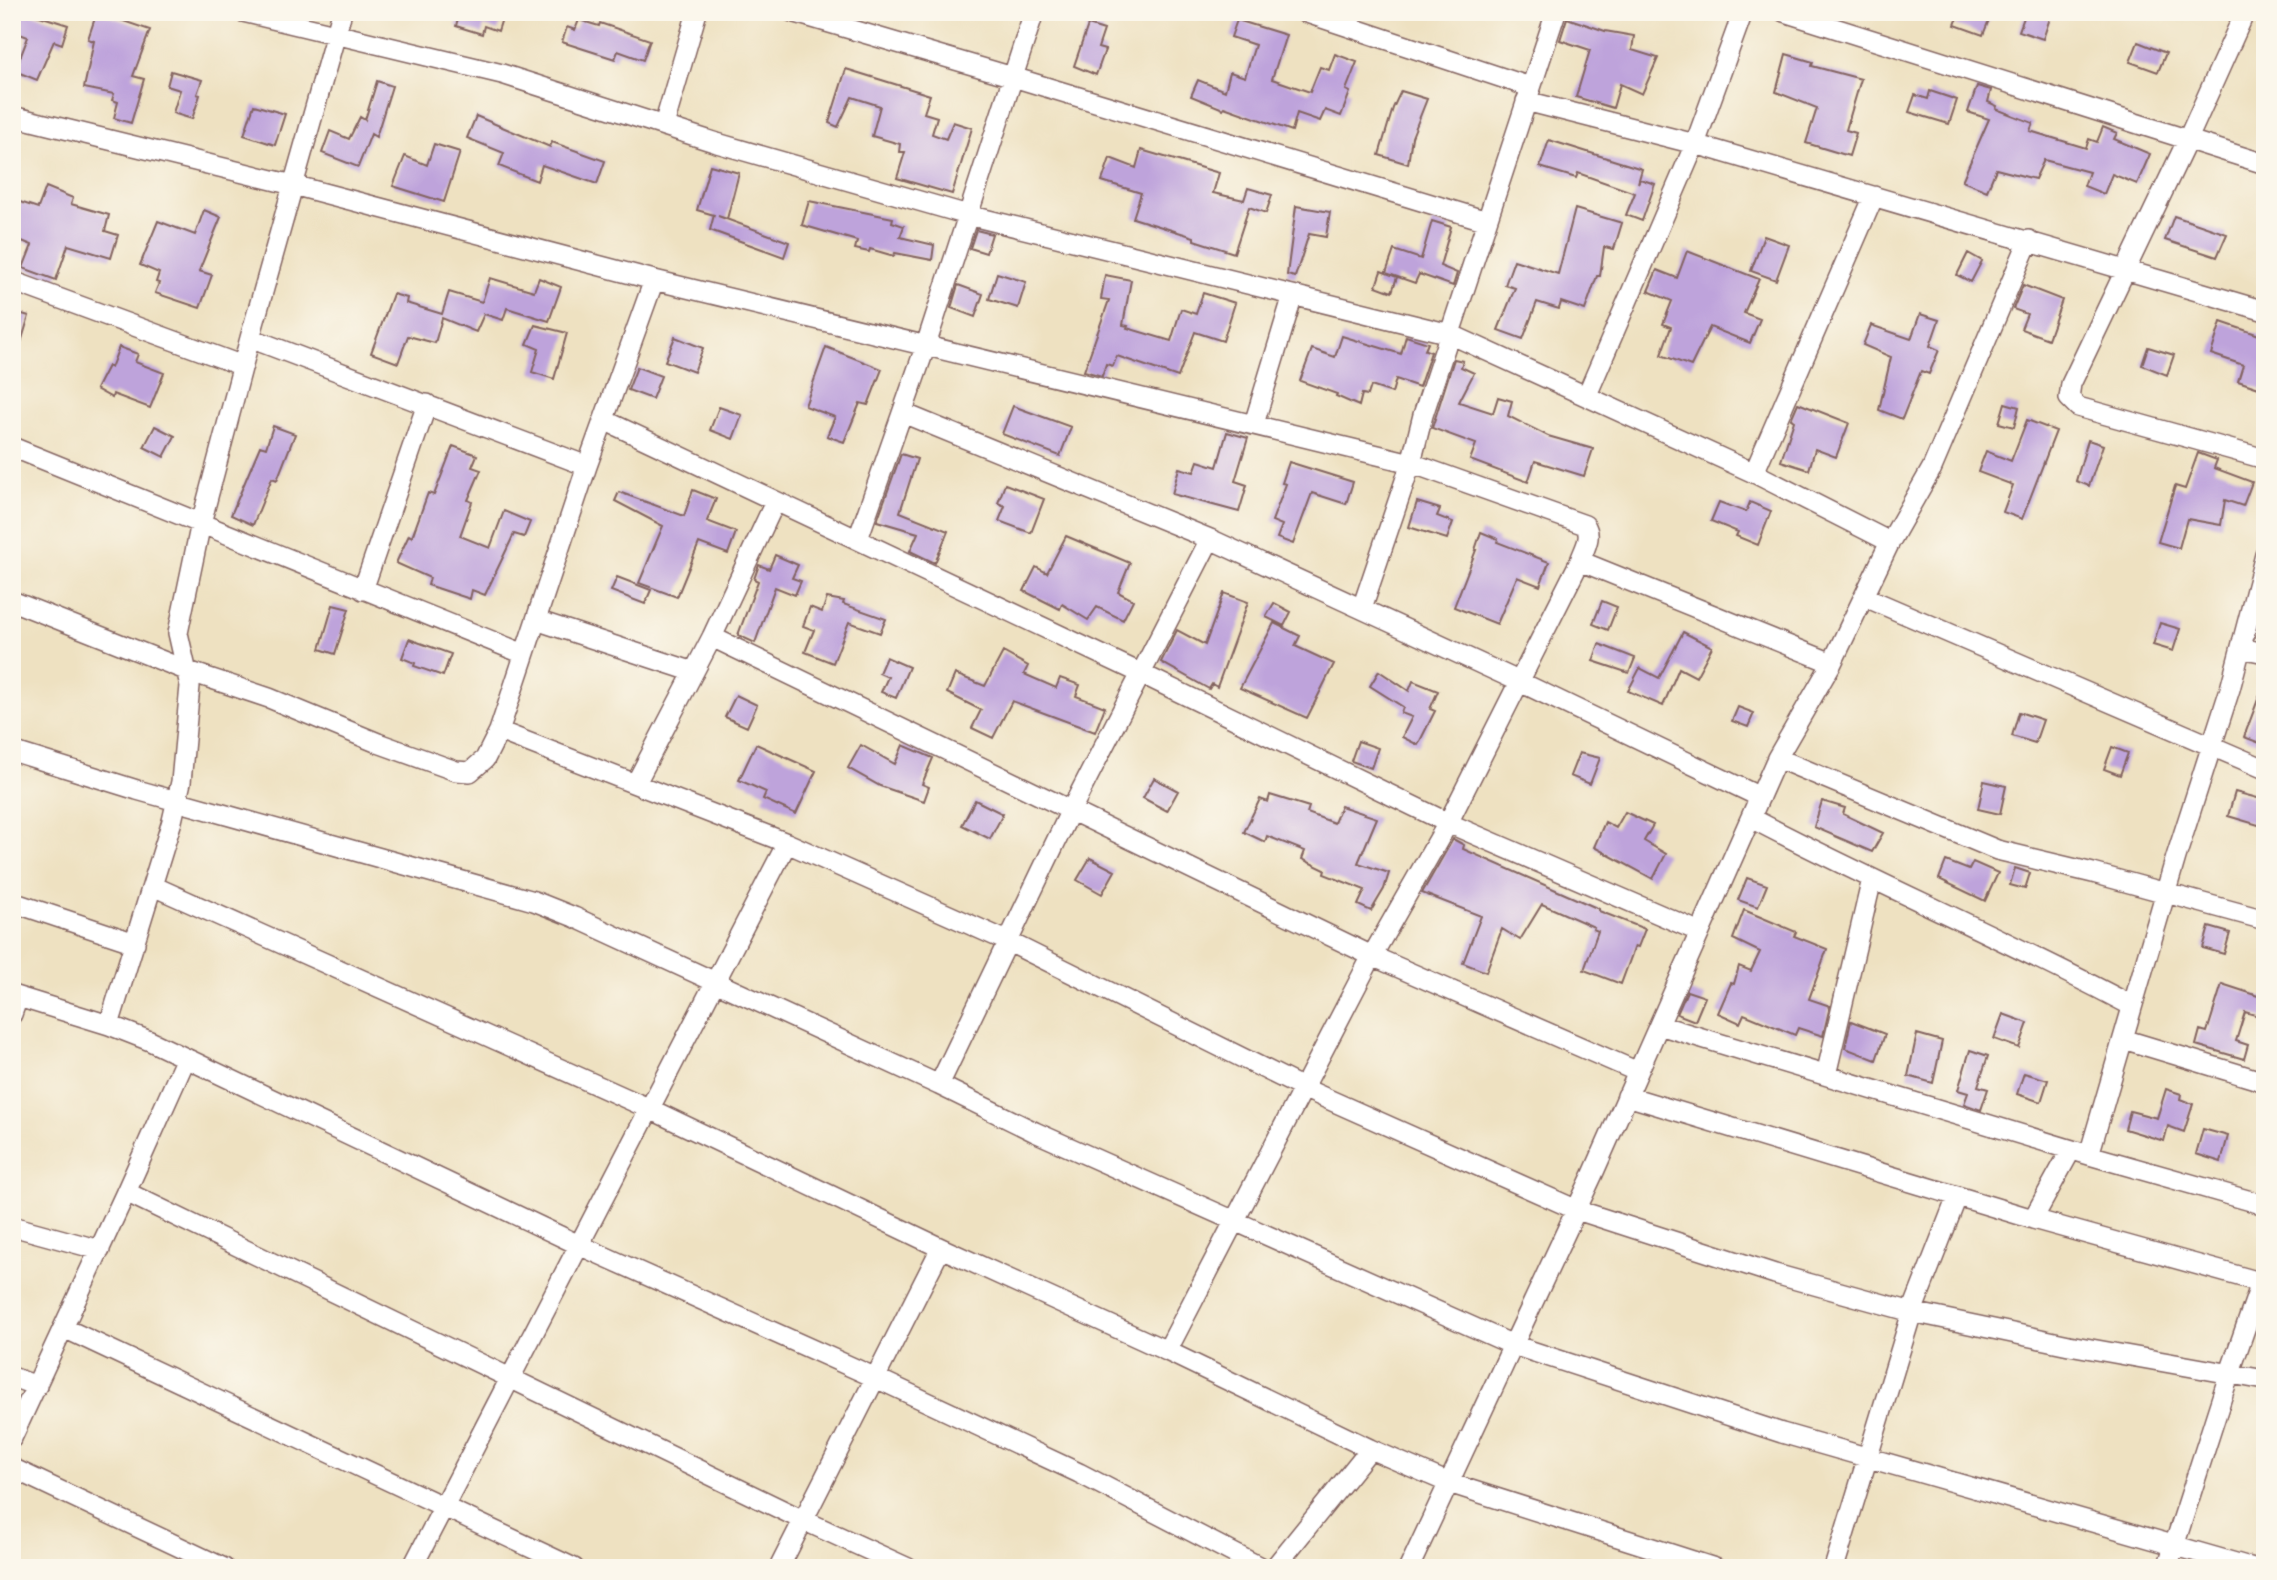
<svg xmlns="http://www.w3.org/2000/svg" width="2277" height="1580" viewBox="0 0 2277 1580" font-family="'Gochi Hand',sans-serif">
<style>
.building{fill:#bea3db}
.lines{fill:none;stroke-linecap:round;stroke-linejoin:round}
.minor-casing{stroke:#836360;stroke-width:22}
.minor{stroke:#fff;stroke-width:19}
</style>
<rect width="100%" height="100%" fill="#fbf7ec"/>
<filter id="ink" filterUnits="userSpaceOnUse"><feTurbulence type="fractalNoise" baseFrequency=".0143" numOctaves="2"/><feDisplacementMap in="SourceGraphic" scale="14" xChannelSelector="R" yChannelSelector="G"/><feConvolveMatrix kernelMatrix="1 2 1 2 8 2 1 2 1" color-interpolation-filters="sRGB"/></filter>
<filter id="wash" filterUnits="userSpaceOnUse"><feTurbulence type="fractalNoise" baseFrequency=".00686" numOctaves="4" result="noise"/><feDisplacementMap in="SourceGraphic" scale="28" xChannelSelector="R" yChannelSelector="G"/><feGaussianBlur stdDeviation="1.57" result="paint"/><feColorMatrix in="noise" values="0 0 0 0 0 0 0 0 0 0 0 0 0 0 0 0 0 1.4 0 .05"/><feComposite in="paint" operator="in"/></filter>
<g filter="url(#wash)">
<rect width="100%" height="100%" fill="#eee1c1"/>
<g id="blocks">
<path class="building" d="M12 12H27L68 25 62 44 54 41 37 80 15 71 28 37 12 31Z
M97 12 150 30 133 76 144 79 131 123 114 118 118 102 112 100 114 94 84 88 94 41 88 39Z
M452 12H504L498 31 484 26 482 34 456 26 458 18 452 16Z
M1960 12H1992L1983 35 1955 25Z
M2026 12H2052L2043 39 2019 31Z
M1567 18 1605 31 1634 36 1632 50 1658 58 1642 94 1620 84 1613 108 1576 97 1590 50 1560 40Z
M579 20 599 26 600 23 650 40 643 60 618 51 615 59 562 42 567 27 575 30Z
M1237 20 1286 35 1272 79 1310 92 1320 67 1329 70 1335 54 1357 62 1346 90 1350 92 1341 116 1325 110 1320 121 1297 113 1292 131 1224 107 1223 109 1191 96 1198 80 1225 91 1230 72 1245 77 1255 45 1231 37Z
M1088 25 1104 30 1098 48 1105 50 1096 75 1074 66Z
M2138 42 2166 53 2158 72 2130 62Z
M1786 54 1813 62 1812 66 1861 79 1846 130 1856 133 1849 156 1806 143 1817 108 1776 92Z
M846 69 930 95 924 113 937 117 932 134 946 139 953 122 972 128 952 194 897 178 905 152H899L900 144 872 136 880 106 852 97 838 127 829 123Z
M171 71 202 80 197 94 200 95 192 119 173 113 180 90 167 86Z
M377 81 392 86 376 137 371 134 358 167 322 153 330 131 349 139 360 117 365 120Z
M1977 86 1991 90 1988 102 1997 106 1996 109 2033 123 2030 131 2086 148 2089 139 2097 142 2103 127 2117 133 2114 139 2150 154 2137 184 2112 174 2104 194 2084 186 2089 172 2044 160 2035 179 1996 169 1987 191 1962 181 1989 119 1968 112Z
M1401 91 1427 99 1412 137 1408 164 1379 155 1393 108Z
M1930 91 1957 100 1949 124 1909 112 1915 95 1928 99Z
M254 105 285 114 275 145 244 135Z
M476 116 550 147 552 142 605 161 597 184 542 165 537 181 499 166 504 153 467 138Z
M1549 140 1642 169 1638 183 1640 179 1655 184 1642 221 1626 215 1635 193 1578 173 1576 178 1540 167Z
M434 144 460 152 444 202 393 186 405 156 427 165Z
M1141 150 1219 173 1213 193 1244 200 1248 188 1272 195 1266 213 1249 207 1234 253 1194 240V237L1133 218 1141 193 1102 181 1110 158 1136 168Z
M710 165 739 173 727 219 718 216 789 242 784 257 710 230 714 215 697 210Z
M46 187 73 198 71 204 109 215 105 231 118 235 111 258 68 245 56 280 23 268 32 245 12 237V212L16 214 20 202 38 208Z
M809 201 893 218 892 222 904 226 900 237 934 245 932 260 895 253 894 256 870 249 869 252 855 249 857 241 802 225Z
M1296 206 1330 212 1326 237 1309 234 1295 277 1287 275Z
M1575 209 1622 223 1614 249 1604 247 1600 276H1597L1585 310 1561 302 1559 309 1537 302 1523 339 1498 330 1515 288 1505 285 1514 260 1558 274Z
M204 210 221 217 199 271 212 275 200 308 155 293 159 283 156 282 159 273 140 265 158 221 195 235Z
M2174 216 2227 234 2217 257 2165 240Z
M1432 221 1451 227 1440 266 1457 273 1453 286 1419 274 1415 283 1386 273 1394 250 1421 259Z
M976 230 992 234 986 253 970 248Z
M1764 236 1789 245 1776 280 1751 271Z
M1687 251 1759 279 1744 313 1760 319 1750 343 1710 327 1691 366 1661 355 1671 327 1663 324 1672 301 1648 291 1657 270 1677 278Z
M1968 253 1982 261 1971 282 1957 275Z
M1381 271 1397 277 1392 292 1376 286Z
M997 273 1026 282 1018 308 989 299Z
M1105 275 1131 280 1123 325 1128 326 1127 328 1171 341 1181 309 1196 314 1203 293 1235 303 1223 341 1195 332 1178 377 1117 356 1113 366 1106 364 1102 376 1084 371 1109 300 1101 299Z
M490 278 534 291 539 278 561 287 549 321 507 308 503 320 484 314 476 332 442 318 435 343 408 336 398 363 371 353 393 294 407 298 406 303 442 314 449 292 482 302Z
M958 285 983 294 975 317 951 308Z
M2023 285 2062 300 2048 339 2021 329 2027 314 2013 309Z
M12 311 29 316 16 359H12Z
M1920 314 1939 320 1930 346 1939 350 1929 374 1921 371 1902 419 1879 410 1891 357 1863 345 1871 325 1911 339Z
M2221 322 2265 337V390L2238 381 2243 365 2211 354Z
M535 325 567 333 554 379 532 372 539 349 527 344Z
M1342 336 1401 354 1406 336 1428 343 1425 350 1431 352 1419 387 1396 379 1392 393 1371 386 1368 395 1362 394 1359 406 1336 396 1337 394 1300 381 1312 349 1335 357Z
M675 337 703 348 694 372 665 361Z
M119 347 138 354 135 362 164 373 150 408 113 394 112 398 96 389 108 366 111 368Z
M826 347 882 369 868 405 860 403 844 442 827 436 835 417 805 406Z
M2148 347 2174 355 2167 375 2142 365Z
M1454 359 1463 361 1461 367 1474 373 1459 402 1493 413 1498 397 1512 401 1508 416 1548 436 1593 449 1584 476 1535 461 1528 482 1470 460 1476 444 1432 428Z
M637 367 661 376 652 399 628 390Z
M1798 403 1849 423 1836 457 1815 449 1809 470 1781 461 1794 421 1791 419Z
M2005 403 2019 407 2014 427 1999 423Z
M1013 406 1071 427 1060 456 1002 434Z
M719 407 742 415 733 439 710 430Z
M2027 420 2056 431 2022 519 2003 512 2013 485 1978 472 1986 451 2011 461Z
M155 426 175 436 164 457 144 447Z
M273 426 295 434 277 480 272 478 253 525 231 515 260 446 266 448Z
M1227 432 1248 438 1235 481 1247 485 1239 512 1172 494 1179 468 1194 472 1198 461 1217 467Z
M2088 440 2103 445 2089 486 2076 481Z
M453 446 477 455 472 467 481 470 468 500 472 502 460 536 490 548 504 511 530 522 524 537 514 534 485 595 472 590 470 599 428 585 430 578 396 563 409 535 412 537 428 493 434 495Z
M2198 453 2217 460 2214 468 2252 482 2243 506 2225 500 2221 525 2187 519 2179 548 2158 542 2175 486 2185 489Z
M901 454 917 459 900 512 948 531 935 563 910 551 918 533 877 521Z
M1289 462 1353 482 1346 504 1312 493 1293 544 1277 538 1282 525 1272 521 1286 484 1282 483Z
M1005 484 1044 499 1031 533 999 521 1005 506 998 503Z
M693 490 716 499 707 521 736 532 728 554 699 543 677 597 639 583 663 526 615 501 619 492 684 516Z
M1417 502 1440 509 1437 516 1453 522 1447 539 1409 527Z
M1719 502 1746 512 1750 502 1771 511 1758 545 1736 536 1738 532 1711 521Z
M1481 532 1498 539 1497 542 1549 562 1540 586 1517 577 1497 624 1454 607 1476 550H1475Z
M1066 536 1130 563 1118 592 1133 600 1123 620 1097 607 1088 620 1062 604 1060 609 1024 591 1036 567 1047 573Z
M775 555 798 565 792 578 801 581 795 595 775 587 755 643 738 635 758 581 754 579 759 565 769 569Z
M617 577 651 590 645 604 611 591Z
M1224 593 1248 602 1217 687 1212 684 1209 689 1161 662 1177 630 1205 645Z
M827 598 844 601 843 604 886 619 880 633 849 622 833 663 805 652 814 630 803 626 810 607 822 612Z
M1602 601 1617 607 1608 630 1593 624Z
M1274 603 1291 612 1284 626 1266 617Z
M333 605 349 609 335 654 320 649Z
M1274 623 1300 636 1295 646 1334 664 1307 718 1240 688Z
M2160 623 2180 629 2173 651 2153 645Z
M1683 632 1712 647 1696 677 1679 668 1663 706 1628 691 1640 668 1659 678Z
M409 639 451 654 443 676 414 666 415 663 402 658Z
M1599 644 1635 658 1629 673 1593 661Z
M1003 652 1028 666 1024 674 1056 688 1060 678 1080 685 1076 696 1105 707 1095 732 1012 701 993 738 972 728 981 710 947 693 955 674 985 686Z
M886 657 909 667 896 698 881 692 888 677 879 673Z
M1379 671 1409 691 1413 681 1438 691 1430 709 1435 711 1418 745 1402 737 1412 717 1401 713 1403 707 1370 686Z
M2263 686H2265V745L2244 737Z
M736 695 757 705 747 727 725 717Z
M1738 707 1754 713 1748 727 1732 721Z
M2019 712 2043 720 2035 743 2012 736Z
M1358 741 1378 748 1371 768 1351 761Z
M756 744 816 771 796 814 763 799 766 792 739 780Z
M861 745 895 764 903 745 933 758 922 784 929 787 924 801 880 786 848 768Z
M2112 747 2128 753 2120 775 2104 769Z
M1579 753 1600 758 1590 784 1570 776Z
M1154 778 1178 791 1167 811 1143 798Z
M1984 781 2006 786 2000 814 1978 809Z
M2235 792 2265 800V827L2228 816Z
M1270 795 1309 807 1307 813 1334 823 1341 806 1377 818 1358 863 1389 873 1384 889 1371 911 1358 905 1365 890 1324 874 1325 870 1302 859 1305 851 1267 836 1265 842 1244 832 1260 799 1268 802Z
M975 800 1003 814 990 839 962 825Z
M1822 801 1845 808 1843 814 1883 833 1872 852 1814 827Z
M1625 812 1653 825 1644 841 1666 854 1653 879 1594 847 1605 822 1616 828Z
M1453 839 1464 845 1463 849 1599 909V911L1645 929 1638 947 1635 946 1621 984 1584 970 1598 931 1593 929 1594 927 1542 904 1520 940 1502 929 1486 972 1463 963 1481 916 1422 893Z
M1090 858 1115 871 1102 894 1077 880Z
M1946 861 1969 870 1973 862 1998 873 1985 901 1939 879Z
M2015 868 2030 873 2025 889 2010 885Z
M1747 878 1767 885 1758 907 1738 900Z
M1744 910 1796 932 1794 936 1827 949 1809 999 1830 1006 1823 1036 1798 1028 1795 1035 1744 1014 1740 1023 1718 1013 1731 983 1734 984 1739 966 1751 971 1760 952 1733 939Z
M2209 927 2230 933 2224 954 2203 948Z
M2222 984 2265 998V1018L2245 1012 2236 1041 2248 1045 2244 1059 2196 1045 2200 1030 2207 1032Z
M1687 991 1705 997 1695 1021 1677 1014Z
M2003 1014 2028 1023 2019 1048 1994 1039Z
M1851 1021 1885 1034 1876 1060 1845 1048Z
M1917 1034 1942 1041 1933 1083 1908 1076Z
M1970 1050 1988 1056 1978 1086 1988 1089 1981 1110 1964 1104 1968 1093 1958 1090Z
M2024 1073 2048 1080 2041 1102 2017 1094Z
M2166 1089 2181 1094 2180 1099 2193 1104 2184 1132 2168 1126 2164 1141 2125 1129 2130 1111 2157 1118Z
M2203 1129 2228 1136 2221 1162 2196 1154Z"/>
</g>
</g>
<g filter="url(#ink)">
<use href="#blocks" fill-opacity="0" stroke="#836360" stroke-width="2"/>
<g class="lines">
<defs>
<path id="minor" d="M243 12 502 74 717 143 968 215 1450 334 1754 473 1890 542
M792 12 1013 77 1487 221
M1304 12 1530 87
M1784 12 2265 164
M2245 12 2187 141 2071 384 2069 398 2078 407 2265 459
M1526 101 1695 144 2265 311
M12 116 293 185 654 280 1411 463 1585 525C1593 537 1584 549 1580 561L1448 823 1372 956 1167 1351
M664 125 697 12
M12 281 243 366
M250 338 587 466
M1587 395 1695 144 1743 12
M903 413 1210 539 1518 681 1760 797
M604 420 1140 673 1448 823 1700 932
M1254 424 1293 295
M12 447 524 654
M1754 473 1874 196
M858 539 926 345 1034 12
M1580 561 1832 663
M363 590 427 404
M1865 597 2265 769
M12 601 188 671 269 698 378 743 456 771 470 772 485 759 499 731 587 466 654 280
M1362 608 1411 463 1423 415 1556 12
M536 620 694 672
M712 637 1372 956 1638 1072
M2241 648 2265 653
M499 731 787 843 1007 941 1303 1088 1577 1210 1775 1274 1912 1312 2069 1345 2265 1380
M12 751 137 790 534 901 574 917 939 1085 1035 1132 1513 1345 1782 1433 2253 1568
M1777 758 1997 850 2093 873 2265 920
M636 783 712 637 775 502
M1751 818C1876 884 2007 939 2132 1006
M153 886 650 1109 941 1248 1167 1351 1370 1449 1449 1483 1715 1568
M12 902 135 943
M12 995 109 1025 150 1041 579 1245 876 1378 1079 1473 1262 1568
M12 1014 18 997
M109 1025 172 821 181 782 190 686 178 633 201 523 250 338 342 12
M1659 1025 2089 1155 2265 1205
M2123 1039 2265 1082
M1826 1075 1872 879
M939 1085 1071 810 1210 539
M1627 1096 2033 1219 2260 1282V1286L2229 1375 2167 1568
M2089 1155 2176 857 2230 689 2265 555
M126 1192 803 1520 908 1568
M2033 1219 2071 1150
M12 1226 100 1250
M64 1328 574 1568
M12 1377 37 1386
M12 1438 126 1192 186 1058
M12 1468 224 1568
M412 1568 787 843
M779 1568 941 1248
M1274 1568 1370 1449
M1409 1568 1593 1174 1777 758 1832 663 1890 542 1932 468 2029 240
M1834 1568 1912 1312 1957 1197"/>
</defs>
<use href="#minor" class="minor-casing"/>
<use href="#minor" class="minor"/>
</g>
</g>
<rect width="2277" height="1580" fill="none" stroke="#fbf7ec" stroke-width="42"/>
</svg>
